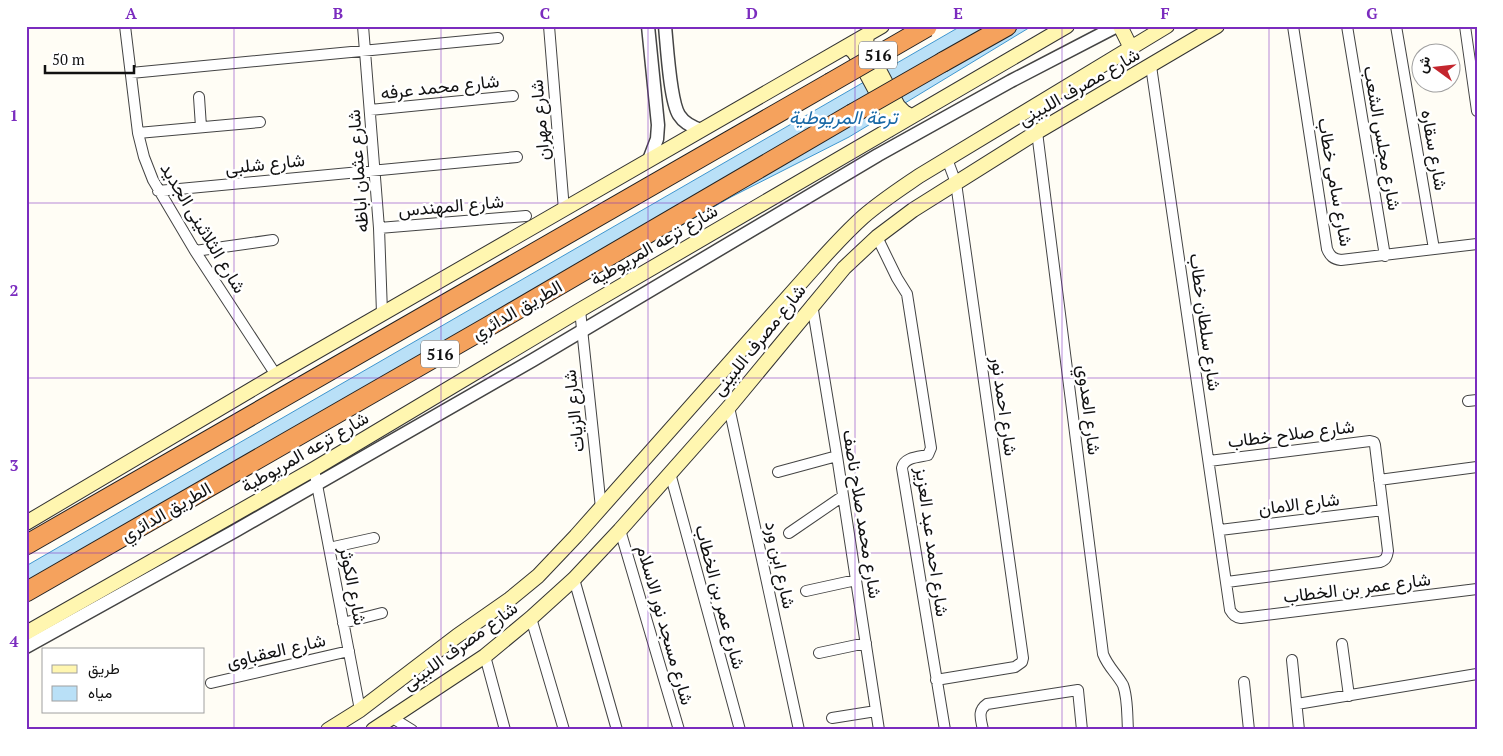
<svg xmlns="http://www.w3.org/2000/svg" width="1503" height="756" viewBox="0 0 1503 756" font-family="'PT Serif',Vazirmatn,serif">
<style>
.water{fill:#b9e0f7;stroke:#3f96cf}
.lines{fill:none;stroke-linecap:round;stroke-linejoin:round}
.minor-casing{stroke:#444;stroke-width:12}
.tertiary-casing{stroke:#444;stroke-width:15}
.secondary-casing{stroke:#333;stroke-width:16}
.motorway-casing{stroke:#222;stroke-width:21}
.minor{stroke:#fff;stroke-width:10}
.tertiary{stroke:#fff;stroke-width:12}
.secondary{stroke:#fff6b0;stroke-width:14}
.motorway{stroke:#f5a25d;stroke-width:19}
.motorway-bridge-casing{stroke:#222;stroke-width:21;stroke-linecap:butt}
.motorway-bridge{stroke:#f5a25d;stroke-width:19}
.grid{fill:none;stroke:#7b2cbf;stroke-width:1;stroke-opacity:0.55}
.labels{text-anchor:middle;stroke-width:5;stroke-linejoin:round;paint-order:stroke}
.shield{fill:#fff;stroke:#585858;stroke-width:1}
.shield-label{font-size:16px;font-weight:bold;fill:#111}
.street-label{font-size:18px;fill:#111;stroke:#fff}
.water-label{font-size:19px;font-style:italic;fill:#1768a6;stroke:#fff}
.neatline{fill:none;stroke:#7b2cbf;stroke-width:2}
.grid-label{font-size:16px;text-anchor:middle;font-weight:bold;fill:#7b2cbf}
</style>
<rect width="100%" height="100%" fill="#fffdf5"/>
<path class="water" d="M961 26H1032L849 137 731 197 26 600V566Z"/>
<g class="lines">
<defs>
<path id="minor" d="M125 26 138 133 144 157 153 180 195 251 276 375
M363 26 379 228 382 313
M549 26 564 210
M1293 26 1327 249C1330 256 1333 259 1341 260L1477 244
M1347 26 1385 256
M1396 26 1434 249
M1465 26 1477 111
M1151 66 1230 610C1233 615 1235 617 1241 618L1477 589
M131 73 498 38
M199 97 201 127
M370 110 513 96
M1037 132 1103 654C1108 667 1117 674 1123 685 1128 698 1127 716 1128 730
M138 133 260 122
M158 191 517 157
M379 228 526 216
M877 237 897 278 907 294 931 448 928 455C919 457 904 457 902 468L945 730
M195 251 273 240
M812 304 837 456 879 730
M580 310 601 508
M1468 401 1477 400
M729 407 799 730
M1209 461 1370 441 1374 442 1375 445 1388 551C1387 557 1386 560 1380 562L1227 582
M314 469 360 710
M778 472 837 456
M670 473 740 730
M1379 480 1477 467
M620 530 679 730
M1220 530 1383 510
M789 533 843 496
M329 548 374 538
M574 579 617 730
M806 591 856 580
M531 618 564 730
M343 623 382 613
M1342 644 1349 696
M819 653 866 643
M485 656 505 730
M1292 660 1299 730
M936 680 1015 667 1022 662 1023 658 956 183 947 159
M1244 682 1249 730
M211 683 349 651
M1297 704 1477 674
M391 717 412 730
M832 718 876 711
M983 730C981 719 977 711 987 704L1078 690 1082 730"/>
<path id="tertiary" d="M648 26 658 125 657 139 649 160
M665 26C667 46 670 101 679 115 684 123 692 127 701 130
M26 647 235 531 533 360 878 155 1011 81 1117 26"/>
<path id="secondary" d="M1120 26 1131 48
M867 35 866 43 869 51 898 106 904 112 911 116
M847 47 853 51 858 58 886 110 889 120V130
M26 523 276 375 882 26
M26 633 314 469 580 310 1067 26
M328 730 360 710 457 636 510 599 538 576 576 536 812 270C828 252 844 234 863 217 880 202 900 189 919 176L1167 26
M373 730 485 656 531 618 574 579 620 530 729 407 844 268 877 237 913 210 1037 132 1217 26"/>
<path id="motorway" d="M943 62 1007 26
M26 545 830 83
M26 592 489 326 852 114"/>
</defs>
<use href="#minor" class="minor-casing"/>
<use href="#tertiary" class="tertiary-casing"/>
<use href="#secondary" class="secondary-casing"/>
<use href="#motorway" class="motorway-casing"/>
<use href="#minor" class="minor"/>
<use href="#tertiary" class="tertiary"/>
<use href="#secondary" class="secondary"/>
<use href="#motorway" class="motorway"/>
<defs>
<path id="motorway-bridge" d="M830 83 927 27
M852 114 943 62"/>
</defs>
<use href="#motorway-bridge" class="motorway-bridge-casing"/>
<use href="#motorway-bridge" class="motorway-bridge"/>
</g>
<path class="grid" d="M234 26V730M441 26V730M648 26V730M855 26V730M1062 26V730M1269 26V730M26 203H1477M26 378H1477M26 553H1477"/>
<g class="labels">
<g class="shield">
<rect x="859" y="41.5" width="38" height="27" rx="4"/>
<rect x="421" y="340.5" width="38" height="27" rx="4"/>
</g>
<g class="shield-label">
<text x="878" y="61">516</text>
<text x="440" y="360">516</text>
</g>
<g class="street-label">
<text transform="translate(440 87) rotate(-6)" y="6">شارع محمد عرفه</text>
<text transform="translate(1079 87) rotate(-30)" y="6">شارع مصرف اللبينى</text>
<text transform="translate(540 120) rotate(-95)" y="6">شارع مهران</text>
<text transform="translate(1382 138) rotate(80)" y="6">شارع مجلس الشعب</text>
<text transform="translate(1434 150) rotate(80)" y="6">شارع سقاره</text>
<text transform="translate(265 164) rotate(-6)" y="6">شارع شلبى</text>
<text transform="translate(358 171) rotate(-94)" y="6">شارع عثمان اباظه</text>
<text transform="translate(1335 182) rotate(80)" y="6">شارع سامى خطاب</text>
<text transform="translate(451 206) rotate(-5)" y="6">شارع المهندس</text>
<text transform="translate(203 228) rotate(59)" y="6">شارع الثلاثينى الجديد</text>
<text transform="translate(654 245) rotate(-30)" y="6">شارع ترعه المريوطية</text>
<text transform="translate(517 310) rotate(-30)" y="6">الطريق الدائري</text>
<text transform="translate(1205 322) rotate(82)" y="6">شارع سلطان خطاب</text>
<text transform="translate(759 340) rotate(-51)" y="6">شارع مصرف اللبينى</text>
<text transform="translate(1004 406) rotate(82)" y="6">شارع احمد نور</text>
<text transform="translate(1089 410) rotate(83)" y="6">شارع العدوي</text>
<text transform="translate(574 411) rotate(-96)" y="6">شارع الزيات</text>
<text transform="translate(1291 434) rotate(-7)" y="6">شارع صلاح خطاب</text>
<text transform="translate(305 452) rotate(-30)" y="6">شارع ترعه المريوطية</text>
<text transform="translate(1299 504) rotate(-7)" y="6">شارع الامان</text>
<text transform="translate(166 512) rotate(-30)" y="6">الطريق الدائري</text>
<text transform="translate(862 514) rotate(81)" y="6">شارع محمد صلاح ناصف</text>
<text transform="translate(932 542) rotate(82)" y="6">شارع احمد عبد العزيز</text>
<text transform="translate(780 565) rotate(78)" y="6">شارع ابن ورد</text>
<text transform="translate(353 586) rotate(79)" y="6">شارع الكوثر</text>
<text transform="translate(1357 588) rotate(-7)" y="6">شارع عمر بن الخطاب</text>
<text transform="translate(720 597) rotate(75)" y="6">شارع عمر بن الخطاب</text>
<text transform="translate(665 625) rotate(74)" y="6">شارع مسجد نور الاسلام</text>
<text transform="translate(460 646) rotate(-36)" y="6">شارع مصرف اللبينى</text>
<text transform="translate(276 651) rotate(-13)" y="6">شارع العقباوى</text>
</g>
<g class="water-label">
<text x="843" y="124">ترعة المريوطية</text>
</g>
</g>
<rect width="1503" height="756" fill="none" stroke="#ffffff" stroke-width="55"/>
<rect x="42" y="648" width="162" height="65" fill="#ffffff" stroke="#a0a0a0"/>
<rect x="52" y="665" width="25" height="8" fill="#fff6b0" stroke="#a0a0a0"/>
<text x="88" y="674" font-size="15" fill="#111111">طريق</text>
<rect x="52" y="686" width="25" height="15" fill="#b9e0f7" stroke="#a0a0a0"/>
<text x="88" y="698" font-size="15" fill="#111111">مياه</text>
<g transform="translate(1436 68) rotate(285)"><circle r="24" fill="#ffffff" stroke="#a0a0a0"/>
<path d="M0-4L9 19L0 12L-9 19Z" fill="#c4262e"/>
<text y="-8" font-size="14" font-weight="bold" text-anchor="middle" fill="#111111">ش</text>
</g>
<path d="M45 65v8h89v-8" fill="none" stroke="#111111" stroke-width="2.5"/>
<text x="52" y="65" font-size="15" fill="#111111" stroke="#ffffff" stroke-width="4" paint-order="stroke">50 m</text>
<rect x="28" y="28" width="1448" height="700" class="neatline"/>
<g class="grid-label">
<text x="131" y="19">A</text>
<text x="338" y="19">B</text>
<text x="545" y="19">C</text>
<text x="752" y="19">D</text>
<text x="958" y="19">E</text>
<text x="1165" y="19">F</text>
<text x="1372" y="19">G</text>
<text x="14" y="121">1</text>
<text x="14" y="296">2</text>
<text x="14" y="471">3</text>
<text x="14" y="647">4</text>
</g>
</svg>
